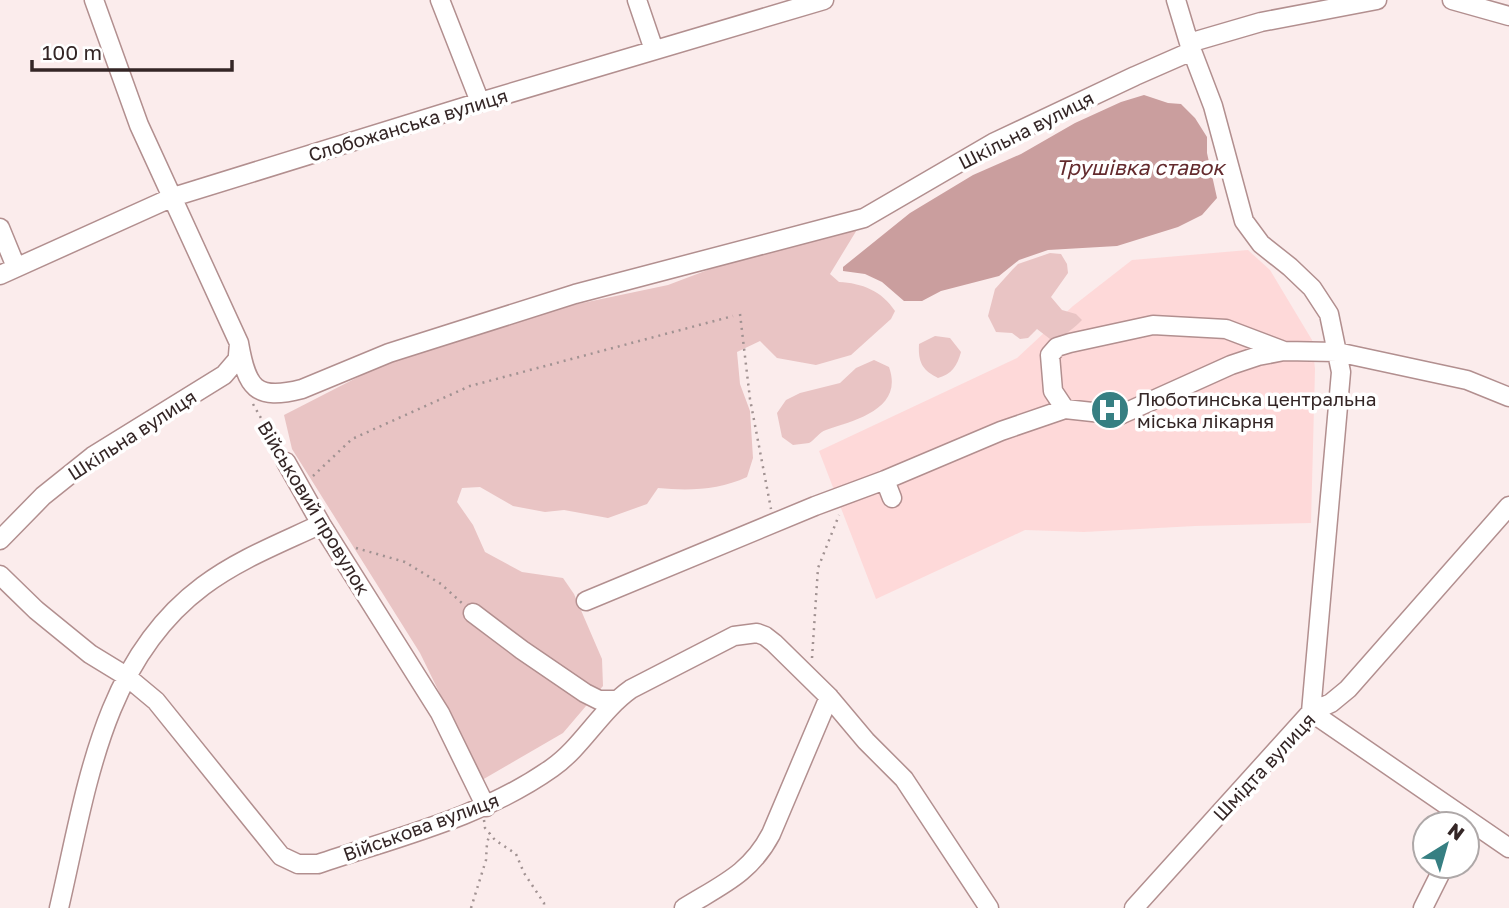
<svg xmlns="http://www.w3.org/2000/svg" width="1509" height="908" viewBox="0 0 1509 908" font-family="'Golos Text',sans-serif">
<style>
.built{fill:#fed9d9}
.green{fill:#e9c4c4}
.water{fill:#ca9e9e}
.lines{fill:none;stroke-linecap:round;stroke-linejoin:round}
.minor-casing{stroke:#b28f8f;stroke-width:21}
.path{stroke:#a19292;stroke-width:2.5;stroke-dasharray:2 5;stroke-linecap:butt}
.minor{stroke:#fff;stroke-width:18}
.labels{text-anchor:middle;stroke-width:7;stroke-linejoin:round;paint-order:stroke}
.street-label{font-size:19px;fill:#342626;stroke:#fff}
.poi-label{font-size:19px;fill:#342626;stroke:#fff;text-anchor:start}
.water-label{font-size:21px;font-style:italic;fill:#632a2d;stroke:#fff}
</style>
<rect width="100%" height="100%" fill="#fbecec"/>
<path class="built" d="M1248 250 1270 270 1312 340 1315 369 1311 523 1195 526 1084 532 1025 530 876 599 819 451 1017 358 1073 306 1132 260Z"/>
<path class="green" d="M850 216 858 228 830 274 839 282C862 283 882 291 895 311L891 319 851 355 816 365 777 358 760 341 737 352 740 384 750 411 753 458 747 477C719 490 689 491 658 488L647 504 608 518 564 510 545 512 513 506 480 487 462 488 457 502 473 525 485 552 522 572 563 578 574 594 602 659 603 686 563 733 482 780 420 653 292 449 284 415 401 355 573 305 668 285Z
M1050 253 1061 254 1067 264 1068 273 1051 297 1062 310 1076 314 1082 320C1074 329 1066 332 1059 341L1050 339 1037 329 1028 338 1020 339 1012 333 996 332 988 316 995 289 1013 269 1018 264Z
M935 336 950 338 961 352C957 366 952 374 938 378 922 370 918 362 919 344Z
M874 360 889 367C904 409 856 420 826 430 819 432 815 440 809 443 804 444 798 444 793 445L782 437 777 413 786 400 800 393 840 383 856 368Z"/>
<path class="water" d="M1144 95 1168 103 1181 104 1195 118 1207 137V153L1217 198 1202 215 1178 227 1117 246 1048 250 1019 260 999 276 941 291 922 301H904L882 282 865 274 843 271V267L910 213 973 175 1021 154 1075 123 1121 102Z"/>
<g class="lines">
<defs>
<path id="minor" d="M94 0 139 125 239 343 238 355
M440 0 480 102
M637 0 654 50
M1176 0 1189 43 1213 106 1244 221 1261 244 1290 267 1312 288 1329 314 1341 372 1311 712
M1452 0 1509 16
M1189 43 1261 22 1377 0
M0 228 16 267
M0 275 173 197 480 102 824 0
M239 343C247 388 255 401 302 389L389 353 575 294 864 218 993 143 1135 76 1192 51
M1065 409 1053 391 1050 355 1057 347 1070 343 1153 325 1226 329 1284 351
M286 462 321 524 440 713 486 807
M892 498 885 480 1001 431 1065 409 1120 415 1231 365 1258 356 1284 351 1337 352 1467 380 1509 397
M0 540 43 496 93 456 224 375 236 361
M0 575 36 610 90 654 126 676 156 701 281 856 298 864H318C397 837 483 817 552 768 582 747 600 711 631 689L734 636 757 633 765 636 774 643 829 697 866 741 904 779 989 908
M586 601 815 506 885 480
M473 613 522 650 585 693 599 700H616
M1311 712 1509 848
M59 908C86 793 101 662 203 586 239 559 281 543 321 524
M684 908C721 885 750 874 771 834L829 697
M1134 908 1311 712 1331 703 1348 689 1509 506
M1423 908 1444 866"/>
</defs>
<use href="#minor" class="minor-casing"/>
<path class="path" d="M740 314 750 399 771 509
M253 404 279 450
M313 476 352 439 470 386 733 316
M356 548 405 562 441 584 463 604
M812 658 818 568 839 515
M484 820 485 828 495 840 516 854 524 873 544 903V908
M471 908 486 860 487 843 490 833"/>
<use href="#minor" class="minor"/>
</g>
<defs>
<symbol id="hospital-disc" viewBox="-11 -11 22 22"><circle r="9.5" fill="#367f82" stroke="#fff"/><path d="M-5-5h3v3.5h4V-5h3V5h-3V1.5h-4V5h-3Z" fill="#fff"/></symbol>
</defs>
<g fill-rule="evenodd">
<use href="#hospital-disc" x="1088" y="388" width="44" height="44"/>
</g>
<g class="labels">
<g class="street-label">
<text transform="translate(408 125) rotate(-17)" y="7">Слобожанська вулиця</text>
<text transform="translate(1026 130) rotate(-27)" y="7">Шкільна вулиця</text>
<text transform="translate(132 435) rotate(-33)" y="7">Шкільна вулиця</text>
<text transform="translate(314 508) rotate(59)" y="7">Військовий провулок</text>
<text transform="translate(1264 767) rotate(-47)" y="7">Шмідта вулиця</text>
<text transform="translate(421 827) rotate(-20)" y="7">Військова вулиця</text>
</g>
<g class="poi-label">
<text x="1137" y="406">Люботинська центральна<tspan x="1137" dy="22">міська лікарня</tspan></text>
</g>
<g class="water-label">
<text x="1140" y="175">Трушівка ставок</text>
</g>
</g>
<g transform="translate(1446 845) rotate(37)"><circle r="33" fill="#ffffff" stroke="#aea8a8" stroke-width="2"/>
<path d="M0-5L12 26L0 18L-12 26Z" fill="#367f82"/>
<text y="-10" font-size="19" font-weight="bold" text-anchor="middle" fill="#342626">N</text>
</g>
<path d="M32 60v10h200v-10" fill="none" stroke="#342626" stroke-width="3.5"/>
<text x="42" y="60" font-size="21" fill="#342626" stroke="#ffffff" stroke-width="5" paint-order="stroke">100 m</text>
</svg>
